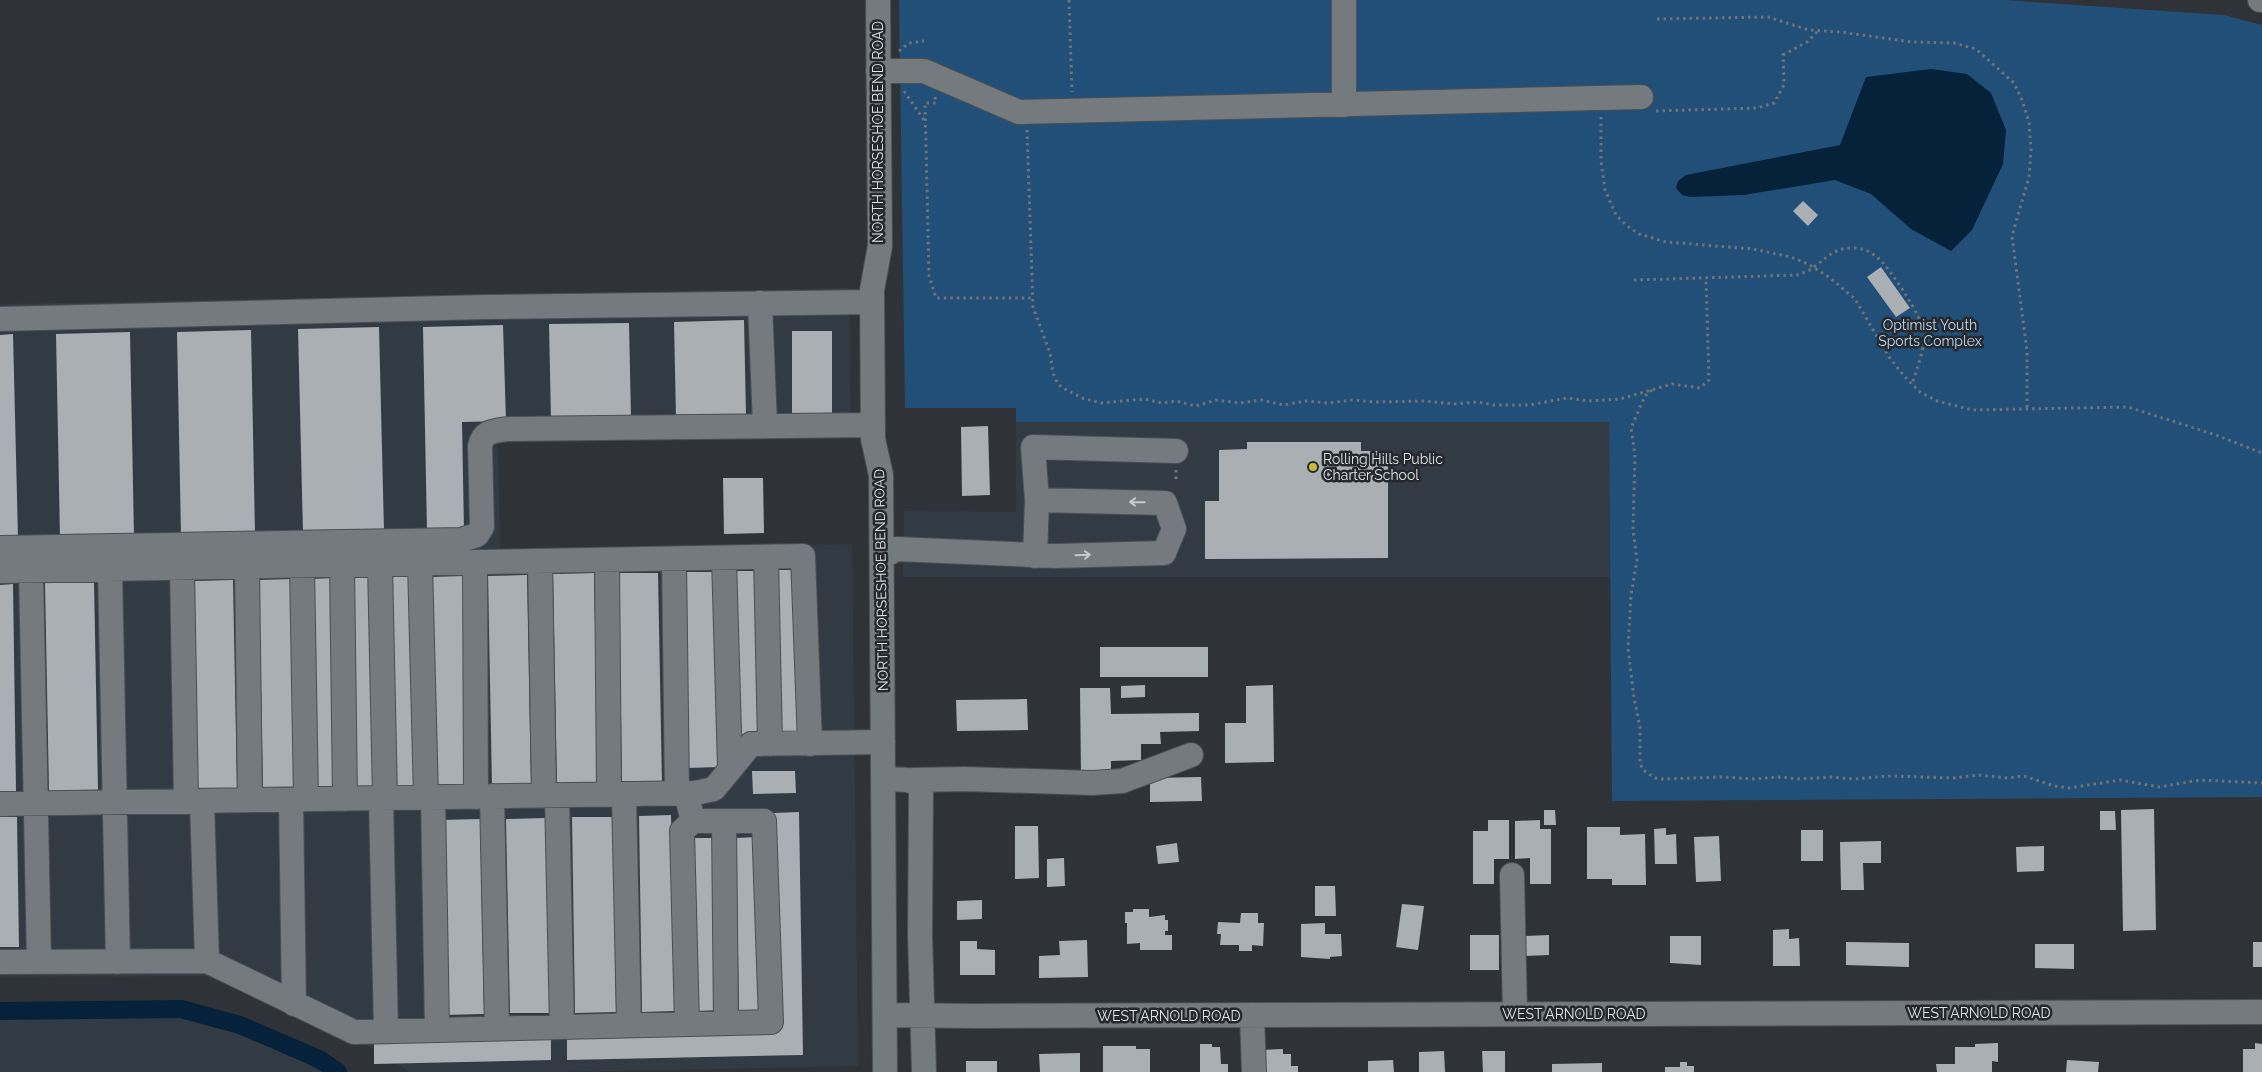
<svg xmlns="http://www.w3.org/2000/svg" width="2262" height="1072" viewBox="0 0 2262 1072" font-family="Raleway,sans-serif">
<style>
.built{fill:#323b44}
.green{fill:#224f78}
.water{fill:#06223b}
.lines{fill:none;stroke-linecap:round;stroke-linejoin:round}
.canal{stroke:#06223b;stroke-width:18}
.building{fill:#aaafb4}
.minor-casing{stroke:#4c4f52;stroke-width:26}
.path{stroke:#707377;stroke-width:3;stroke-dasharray:2.5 4;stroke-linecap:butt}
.minor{stroke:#757a7f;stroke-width:24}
.oneway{stroke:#c6cacd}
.poi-dot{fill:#ceb837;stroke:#25292d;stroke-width:2}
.labels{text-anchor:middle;stroke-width:5;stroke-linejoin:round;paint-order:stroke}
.street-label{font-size:14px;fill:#e1e4e7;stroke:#25292d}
.park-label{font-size:14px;fill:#bbd7f4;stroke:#25292d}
.poi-label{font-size:14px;fill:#e1e4e7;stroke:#25292d;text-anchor:start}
</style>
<rect width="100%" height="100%" fill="#2f3337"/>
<path class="built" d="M849 288 851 436 498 443 500 552 852 544 858 1066 561 1072H410L341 1029 223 976 0 977V304Z
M1016 422H1609L1610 577H903L904 511 1016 512Z
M183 1003 323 1072H0V1004Z"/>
<path class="green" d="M899 0H2004L2224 15 2262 25V797L1612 801 1609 422H1016V408H905Z"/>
<path class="water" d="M1931 69 1967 74 1991 93 2006 130 2003 164 1972 230 1951 251 1911 229 1871 194 1835 180 1744 195 1691 197 1682 195 1676 188 1678 181 1686 175 1840 145 1866 77Z"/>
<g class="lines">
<path class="canal" d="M0 1011 181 1009 240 1025 319 1059 338 1072"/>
</g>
<path class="building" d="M1803 201 1818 215 1808 226 1793 211Z
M1881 267 1910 308 1896 317 1867 277Z
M744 320 746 416 676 418 674 322Z
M629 323 631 418 551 420 549 324Z
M503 325 506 421 462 422 464 531 427 532 423 327Z
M379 327 384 531 303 533 298 329Z
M251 330 255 534 181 536 177 332Z
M792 331H832V415H792Z
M130 332 134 536 60 538 56 334Z
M13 334 18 538H0V335Z
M988 426 990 495 962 496 961 427Z
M1247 442H1361V451H1388V558L1205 559V501H1219V450L1247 449Z
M723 478H763L764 533 724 534Z
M776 570H796L799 733 779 734Z
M734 571H758L761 734 737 735Z
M684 572H717L720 767 687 768Z
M594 573 598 785 557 786 553 574Z
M619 573H658L662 783 622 784Z
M527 575 531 786 492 787 488 576Z
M463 576 466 787H434L431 577Z
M389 577H413L417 788 393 789Z
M333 578 337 789 314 790 310 579Z
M352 578H371L375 789H355Z
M292 579 296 790H263L259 580Z
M233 580 237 791 198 792 194 581Z
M94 582 98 790 49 791 45 583Z
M13 584 16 791 0 792V585Z
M1100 647H1208V677H1100Z
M1145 685V697L1121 698V686Z
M1273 685 1274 762 1225 763V723H1246V686Z
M1080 688H1110L1111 714 1199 713V731L1160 732 1161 744H1141V760L1111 761V775H1081Z
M1027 699 1028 730 957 731 956 700Z
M752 771H795L796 793 753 794Z
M1201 777 1202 801 1150 802V778Z
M2154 809 2156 930 2123 931 2121 810Z
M1544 810H1555L1556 825H1544Z
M2100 811H2115L2116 830H2100Z
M799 812 803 1055 567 1060V1035L778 1031 774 813Z
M671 815 675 1011 642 1012 639 816Z
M0 817H17L19 947H0Z
M572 817H613L616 1012 575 1013Z
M547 818 550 1013H510L506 819Z
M480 819 484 1014 443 1015 440 820Z
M1488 820H1509V859H1494V884H1473V831H1488Z
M1540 820V829H1551V884H1530V858L1515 859V821Z
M1015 826H1038L1039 878 1015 879Z
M1587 827H1620V835L1645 834 1646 885H1612V879H1587Z
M1666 828V835L1676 834 1677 864H1655L1654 829Z
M1801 830H1823V861H1801Z
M1719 836 1721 881 1696 882 1694 837Z
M756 837 759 1010H739L736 838Z
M694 838H717L720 1010 697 1011Z
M1881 841V863H1863L1864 890H1841L1840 842Z
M1177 843 1179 862 1158 864 1156 846Z
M2044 846V871L2017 872 2016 847Z
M1064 858 1065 886 1047 887V859Z
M1315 886H1335L1336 916H1315Z
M982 900V919L957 920V901Z
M1402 904 1424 906 1418 950 1396 947Z
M1133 909H1149V917L1165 915V920H1168V931H1165V935H1172V950H1140V943L1127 944V923H1125V912H1133Z
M1241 913H1258V923H1264L1263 946 1252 945V951H1239V945H1220L1221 934H1217L1218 922 1240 923Z
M1325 923V934H1341L1342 956 1330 957V959L1301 957V924Z
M1789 929V939L1799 938 1800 966H1773V930Z
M1470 935H1499V970H1470Z
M1549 935V955L1525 956V936Z
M1670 936H1701V965L1670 963Z
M1087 940 1088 977 1039 978V956L1060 955 1059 941Z
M960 941H977V949L995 950V975H960Z
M1846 942 1909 943V967L1846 965Z
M2253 942H2262V967H2253Z
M2035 944H2074V969L2035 968Z
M551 1035V1060L374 1064V1039Z
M1998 1043V1062L1992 1061V1072H1937L1936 1064H1955V1047H1975V1044Z
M2255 1043 2262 1044V1072H2243V1049H2255Z
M1200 1044H1212V1047H1220L1221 1064H1228V1072H1200Z
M1103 1046H1136V1049H1150V1072H1103Z
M1283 1049V1054H1291V1066H1298V1072H1258V1050Z
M1444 1051 1445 1072H1419V1052Z
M1482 1051H1505V1072H1483Z
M1080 1053V1072H1040L1039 1054Z
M1393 1060 1394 1072H1368V1061Z
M2067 1060 2099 1062 2098 1072H2066Z
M966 1061H997V1072H966Z
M1680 1062H1687V1066H1694V1072H1665V1067H1680Z
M1602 1063V1072H1552V1064Z"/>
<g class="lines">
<defs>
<path id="minor" d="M878 0 880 246 872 290 873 439 881 475 885 1072
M1344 0V105
M2260 0H2262
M878 71H924L1019 112 1641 97
M760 303 765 425
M0 319 485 307 872 302
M0 548 461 540 477 535 482 527 480 446C483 431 494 431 507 429L873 425
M1035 556 1037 500 1033 447 1176 451
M766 557 770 744
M882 557 897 549 1056 556 1164 553 1174 529 1165 503 1037 500
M724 558 730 768
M674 559 677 793
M607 560 609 794
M540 561 544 795
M475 562 476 797
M420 563 426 798
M380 564 385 798
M342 565 345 799
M302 566 306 799
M247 567 250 800
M182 568 186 801
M110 569 118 962
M0 571 803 556 810 744
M31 571 39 962
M884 780C898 780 916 776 921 791L920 935 924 1072
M912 780 965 779 1093 783 1122 781 1191 755
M624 794 629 1025
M557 795 562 1027
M492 796 497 1028
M433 797 437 1029
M381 798 386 1031
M291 800 294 1004
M202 801 207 961
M0 804 695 793 714 789 751 744 883 742
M724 822 726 1023
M1512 875 1515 1014
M0 962 207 961 354 1032 771 1022 764 821H693L686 793
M886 1015 975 1016 2262 1012
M1252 1015 1254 1072
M687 1024 682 831 693 821"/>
</defs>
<use href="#minor" class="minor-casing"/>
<path class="path" d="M1069 0 1072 92
M1657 19 1768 17 1809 30 1840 32 1912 42 1954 43 1976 49 2014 83 2022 100 2029 122 2031 150 2029 177 2012 236 2027 351V410
M899 51 909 43 924 41
M1783 55 1807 42 1818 31
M904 91 926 123
M935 97 936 103H925L929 276 936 298H1031
M1656 111 1757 108 1774 103 1784 85 1783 50
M1601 117V161L1605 190 1616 215 1627 226 1639 234 1666 242 1753 249 1791 257 1808 264 1829 277 1855 299 1889 357 1904 376 1920 392 1937 401 1972 410 2128 407 2213 434 2262 453
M1027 130 1033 307 1050 353 1053 373 1056 380 1061 387 1082 398 1101 403 1145 399 1162 403 1176 401 1196 406 1216 400 1240 403 1261 400 1284 405 1305 401 1328 403 1353 400 1375 402 1425 401 1454 404 1477 402 1494 405H1529L1567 398 1589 401 1620 399 1672 384 1700 388 1709 380 1706 278
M1634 280 1797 275C1802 273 1810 271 1814 267 1827 257 1836 247 1854 248 1863 248 1871 252 1878 258 1890 268 1922 317 1924 332 1925 349 1917 368 1912 384
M1652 390 1645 396 1631 428 1635 455 1633 530 1637 560 1631 595 1628 648 1634 698 1640 727V763L1643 770 1655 778 1664 779 1723 777 1754 779 1778 777 1800 779 1832 777 1854 779 1891 776 1954 778 1979 775 2008 778 2024 776 2054 786 2069 788 2120 780 2159 787 2200 780 2262 783
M1176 470V479"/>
<use href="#minor" class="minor"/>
</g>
<defs><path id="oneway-shaft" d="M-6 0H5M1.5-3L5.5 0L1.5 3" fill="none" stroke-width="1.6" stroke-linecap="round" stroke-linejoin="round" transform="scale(1.25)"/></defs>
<g class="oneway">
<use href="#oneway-shaft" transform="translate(1137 502) rotate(-179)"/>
<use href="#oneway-shaft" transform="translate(1083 555) rotate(-2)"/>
</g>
<circle class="poi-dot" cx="1313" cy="467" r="5"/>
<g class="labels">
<g class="street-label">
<text transform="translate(878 132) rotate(-90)" y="5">NORTH HORSESHOE BEND ROAD</text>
<text transform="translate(881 580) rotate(-91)" y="5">NORTH HORSESHOE BEND ROAD</text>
<text x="1979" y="1018">WEST ARNOLD ROAD</text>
<text x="1574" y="1019">WEST ARNOLD ROAD</text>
<text x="1169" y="1021">WEST ARNOLD ROAD</text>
</g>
<g class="park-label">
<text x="1930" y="330">Optimist Youth<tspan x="1930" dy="16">Sports Complex</tspan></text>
</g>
<g class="poi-label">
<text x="1323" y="464">Rolling Hills Public<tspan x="1323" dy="16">Charter School</tspan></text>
</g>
</g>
</svg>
